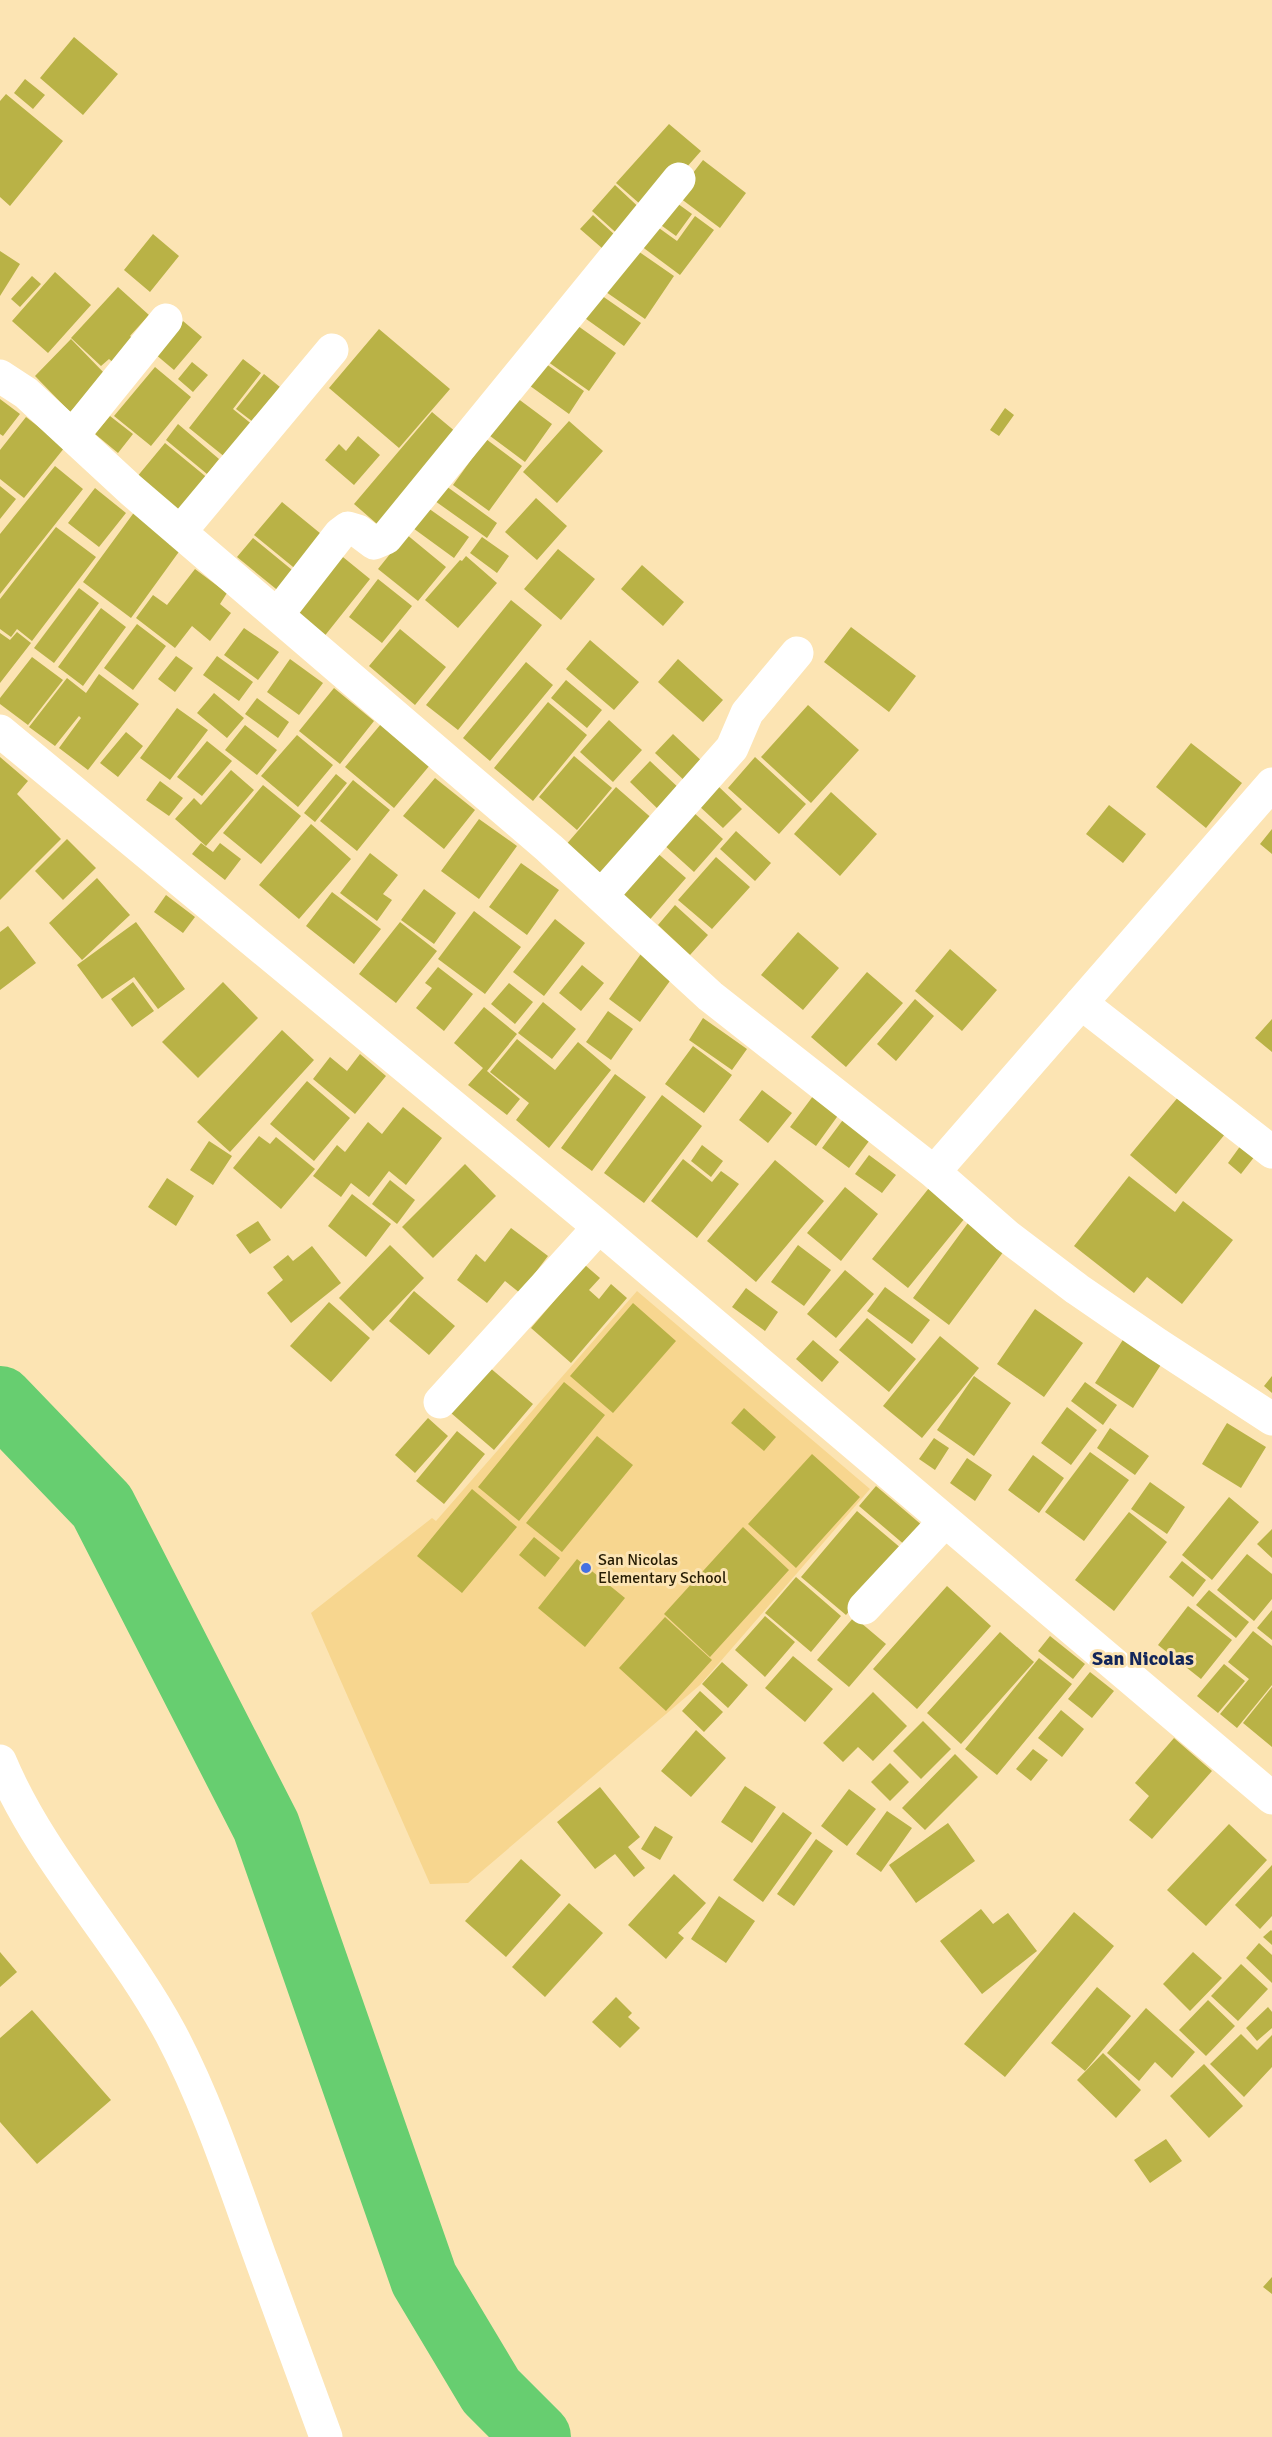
<svg xmlns="http://www.w3.org/2000/svg" width="1272" height="2437" viewBox="0 0 1272 2437" font-family="Signika,sans-serif">
<style>
.built{fill:#f7d68f}
.lines{fill:none;stroke-linecap:round;stroke-linejoin:round}
.river{stroke:#67ce70;stroke-width:68}
.building{fill:#b9b246}
.minor{stroke:#fff;stroke-width:33}
.poi-dot{fill:#4570e2;stroke:#fce4b3;stroke-width:2}
.labels{text-anchor:middle;stroke-width:6;stroke-linejoin:round;paint-order:stroke}
.poi-label{font-size:16px;fill:#261c03;stroke:#fce4b3;text-anchor:start}
.quarter-label{font-size:20px;font-weight:bold;fill:#12255a;stroke:#fce4b3}
</style>
<rect width="100%" height="100%" fill="#fce4b3"/>
<path class="built" d="M637 1291 870 1489 700 1685 468 1883 430 1884 311 1613 432 1518 436 1521Z"/>
<g class="lines">
<path class="river" d="M0 1400 102 1506 266 1826 424 2279 491 2391 537 2437"/>
</g>
<path class="building" d="M74 37 118 74 83 115 40 78Z
M25 79 45 95 33 109 14 93Z
M6 94 63 141 10 206 0 197V101Z
M669 124 701 151 648 211 616 183Z
M703 160 746 193 720 228 676 195Z
M615 185 646 214 623 239 592 211Z
M674 201 692 214 676 236 658 223Z
M593 215 615 235 603 249 580 229Z
M695 216 714 230 680 275 637 243 652 223 677 241Z
M153 234 179 256 150 292 124 270Z
M635 249 674 276 645 319 606 292Z
M0 251 20 264 0 296Z
M55 272 91 305 48 353 12 321Z
M32 276 41 284 20 307 11 299Z
M118 287 149 315 130 336 137 342 116 365 109 359 101 366 71 338Z
M598 293 641 323 624 346 582 316Z
M183 321 202 337 174 370 155 354Z
M571 321 616 353 589 391 544 359Z
M379 329 450 389 399 448 329 388Z
M71 339 107 376 70 412 35 376Z
M243 359 261 373 233 409 258 429 231 462 189 428Z
M542 361 584 391 569 414 526 383Z
M192 362 208 375 193 392 178 379Z
M155 367 191 397 151 446 114 416Z
M264 374 280 387 253 422 236 409Z
M513 395 552 424 525 462 486 433Z
M0 399 20 414 3 436 0 434Z
M1005 408 1014 415 999 436 990 430Z
M432 412 463 438 384 530 354 504Z
M110 416 133 434 118 453 95 434Z
M26 417 65 447 24 498 0 479V450Z
M569 421 603 451 557 503 523 472Z
M178 424 219 459 207 474 166 440Z
M358 436 380 455 354 485 325 460 339 444 346 451Z
M486 439 522 466 489 511 453 485Z
M165 443 210 480 181 515 136 478Z
M55 466 83 489 0 594V534Z
M0 486 16 499 0 519Z
M446 486 497 523 487 538 435 501Z
M95 488 126 513 99 547 68 523Z
M536 498 567 526 537 560 505 532Z
M282 502 326 538 298 571 254 535Z
M421 503 469 537 454 558 406 523Z
M138 507 186 542 131 618 83 582Z
M56 527 96 557 32 641 17 629 11 637 0 629V599Z
M406 534 446 567 418 601 378 569Z
M482 537 509 556 497 573 470 553Z
M253 538 297 574 281 593 237 557Z
M558 549 595 579 561 620 524 589Z
M338 553 370 579 323 638 291 612Z
M466 556 497 583 458 628 425 600 460 560 462 561Z
M642 565 684 602 663 626 621 589Z
M195 569 227 593 220 604 231 613 210 641 192 626 175 648 136 618 153 595 167 605Z
M378 579 412 606 382 643 349 617Z
M79 588 99 603 54 663 34 648Z
M511 600 542 625 458 730 426 705Z
M101 608 126 627 83 686 58 667Z
M137 624 166 646 133 690 104 668Z
M851 627 916 676 889 712 824 662Z
M244 628 279 652 258 680 224 655Z
M400 629 446 667 415 705 369 666Z
M17 632 31 643 0 683V633L10 640Z
M590 640 639 682 614 710 566 669Z
M176 656 193 668 175 692 158 679Z
M217 656 253 682 239 701 203 675Z
M32 657 63 680 28 725 0 704V698Z
M290 659 323 683 299 715 267 692Z
M678 659 723 700 703 722 658 682Z
M526 662 553 685 490 761 463 738Z
M99 674 139 704 88 770 59 748 81 718 79 716 55 746 29 727 67 678 86 693Z
M566 680 602 710 587 728 551 698Z
M334 688 374 721 340 764 299 731Z
M214 693 244 718 227 738 197 713Z
M257 698 289 722 278 738 245 714Z
M548 702 587 735 533 801 494 768Z
M808 705 859 750 811 803 761 757Z
M177 708 208 730 170 780 140 758Z
M609 720 642 750 613 782 580 752Z
M381 724 430 765 394 808 345 767Z
M245 725 277 750 257 775 225 750Z
M126 732 143 746 118 777 100 763Z
M673 734 706 765 688 784 655 753Z
M297 735 333 765 298 807 261 776Z
M207 741 232 761 202 796 177 777Z
M1191 743 1242 783 1206 828 1156 787Z
M574 756 612 788 577 830 539 797Z
M0 757 28 781 17 794 61 839 0 900Z
M755 757 806 804 779 834 728 788Z
M650 761 681 790 660 811 630 782Z
M231 770 254 790 206 846 175 819 194 798 201 805Z
M336 774 347 783 315 822 304 813Z
M435 778 475 810 444 849 403 816Z
M353 780 390 810 357 851 320 821Z
M160 781 183 798 169 816 146 800Z
M263 785 301 816 261 864 223 833Z
M717 785 742 809 723 828 698 805Z
M616 787 655 821 604 882 564 847Z
M831 792 877 834 840 876 794 834Z
M1109 805 1146 834 1123 863 1086 834Z
M692 811 723 839 694 872 663 844Z
M479 819 517 846 479 899 441 871Z
M311 824 351 859 299 919 259 885Z
M1272 829V854L1260 844Z
M736 831 771 863 755 881 720 849Z
M67 839 96 868 63 900 35 871Z
M201 843 213 852 220 843 241 859 225 880 192 854Z
M655 851 686 878 646 924 615 897Z
M370 853 398 875 383 894 392 900 377 921 340 893Z
M716 857 750 887 712 929 678 900Z
M521 863 559 890 527 935 489 907Z
M97 878 130 915 82 960 49 923Z
M424 889 456 913 434 944 401 920Z
M332 892 381 929 354 964 306 926Z
M166 895 195 917 183 933 154 912Z
M675 905 708 935 690 955 658 925Z
M474 911 521 947 485 994 438 959Z
M555 919 585 943 544 996 513 972Z
M136 922 185 989 158 1009 134 977 102 999 77 965Z
M400 922 437 951 396 1003 359 974Z
M8 926 36 963 0 990V932Z
M798 932 839 968 803 1010 761 975Z
M950 949 997 990 962 1031 915 991Z
M643 951 675 974 640 1022 609 999Z
M582 965 604 983 581 1011 559 993Z
M438 967 473 994 444 1031 416 1008 432 988 425 983Z
M867 972 903 1003 846 1067 811 1037Z
M133 982 154 1011 132 1027 111 999Z
M223 982 258 1018 198 1078 162 1042Z
M509 983 533 1002 515 1024 491 1004Z
M915 999 934 1016 896 1061 877 1044Z
M543 1002 576 1029 552 1059 518 1033Z
M484 1007 517 1034 487 1071 520 1099 507 1115 468 1085 483 1068 454 1043Z
M608 1011 633 1029 611 1060 586 1042Z
M703 1018 747 1049 732 1070 689 1040Z
M1272 1019V1052L1255 1038Z
M282 1030 314 1060 230 1152 197 1122Z
M517 1039 555 1070 578 1042 611 1070 549 1148 516 1120 529 1103 490 1072Z
M693 1046 732 1075 704 1113 665 1084Z
M360 1054 386 1076 355 1114 313 1079 330 1057 347 1071Z
M615 1074 646 1097 592 1171 561 1148Z
M307 1081 350 1118 314 1161 270 1124Z
M762 1090 792 1113 768 1143 739 1120Z
M1184 1090 1230 1128 1176 1194 1130 1155Z
M816 1092 842 1110 816 1146 790 1127Z
M662 1095 702 1126 644 1203 604 1173Z
M403 1107 442 1138 406 1185 389 1171 369 1197 351 1183 341 1197 313 1176 337 1145 345 1152 368 1122 382 1134Z
M848 1113 875 1133 849 1168 822 1148Z
M259 1136 270 1144 276 1137 315 1169 281 1209 233 1168Z
M209 1141 232 1156 213 1185 190 1170Z
M702 1145 723 1161 711 1177 691 1161Z
M1241 1145 1255 1156 1241 1174 1228 1163Z
M869 1155 896 1175 882 1193 855 1174Z
M683 1159 712 1182 721 1171 739 1184 697 1238 651 1201Z
M775 1160 824 1201 756 1282 707 1241Z
M465 1164 496 1196 433 1258 402 1227Z
M1129 1176 1175 1212 1183 1201 1233 1240 1182 1304 1147 1277 1134 1293 1074 1246Z
M167 1178 194 1196 176 1226 148 1207Z
M390 1180 415 1200 397 1224 372 1204Z
M845 1187 878 1214 841 1261 807 1233Z
M929 1188 965 1218 908 1288 872 1259Z
M352 1194 391 1224 366 1257 328 1226Z
M258 1221 271 1240 250 1254 236 1235Z
M968 1223 1004 1251 949 1325 913 1298Z
M511 1228 548 1256 520 1293 505 1281 487 1303 457 1280 476 1254 485 1262Z
M390 1245 424 1278 373 1331 339 1298Z
M798 1245 831 1270 804 1306 771 1282Z
M312 1246 341 1283 291 1323 267 1293 283 1280 273 1267 288 1255 293 1261Z
M585 1265 600 1278 589 1290 599 1299 611 1284 627 1298 571 1363 531 1328Z
M845 1270 874 1294 836 1338 807 1314Z
M885 1287 930 1320 912 1344 867 1311Z
M746 1288 778 1312 765 1331 732 1307Z
M414 1291 455 1326 429 1355 389 1321Z
M329 1302 370 1338 331 1382 290 1346Z
M633 1303 676 1341 613 1413 570 1376Z
M1035 1309 1083 1343 1044 1397 997 1364Z
M867 1318 916 1359 889 1392 839 1350Z
M1126 1335 1164 1360 1133 1408 1095 1383Z
M940 1336 979 1368 922 1438 883 1406Z
M813 1340 839 1362 822 1382 796 1359Z
M489 1367 533 1404 494 1450 451 1413Z
M974 1376 1011 1403 974 1456 937 1430Z
M1272 1376V1393L1264 1386Z
M564 1382 605 1415 519 1521 478 1487Z
M1085 1382 1117 1405 1103 1425 1071 1401Z
M1067 1407 1097 1430 1071 1465 1041 1443Z
M744 1408 776 1437 764 1451 731 1423Z
M428 1418 448 1436 415 1473 395 1455Z
M1227 1423 1266 1447 1241 1488 1202 1464Z
M1110 1428 1149 1456 1135 1475 1097 1448Z
M457 1431 485 1454 444 1504 416 1481Z
M597 1436 633 1465 562 1552 526 1523Z
M934 1438 949 1448 935 1470 919 1459Z
M1090 1452 1129 1480 1084 1541 1045 1512Z
M812 1454 860 1497 796 1568 748 1524Z
M1033 1455 1064 1478 1039 1513 1008 1490Z
M967 1458 992 1475 975 1501 950 1483Z
M1150 1482 1185 1507 1167 1534 1131 1509Z
M876 1486 923 1526 906 1546 859 1506Z
M472 1489 517 1527 462 1593 417 1556Z
M1229 1497 1259 1522 1212 1580 1182 1555Z
M857 1511 902 1549 846 1615 801 1577Z
M1129 1512 1167 1542 1114 1611 1075 1580Z
M743 1527 789 1570 710 1657 664 1614Z
M1272 1529V1558L1257 1544Z
M534 1537 560 1558 545 1577 519 1555Z
M1247 1554 1272 1574V1599L1254 1621 1217 1590Z
M577 1559 625 1598 585 1647 538 1608Z
M1182 1561 1206 1580 1193 1597 1169 1577Z
M796 1577 841 1616 811 1652 765 1613Z
M947 1586 991 1626 917 1709 873 1669Z
M1209 1590 1249 1622 1236 1638 1196 1605Z
M1188 1606 1232 1640 1201 1679 1158 1645Z
M1272 1610V1640L1257 1628Z
M765 1616 795 1642 765 1677 735 1650Z
M665 1617 712 1660 666 1711 619 1668Z
M854 1617 886 1644 849 1687 817 1660Z
M1253 1631 1272 1646V1685L1237 1728 1220 1714 1249 1679 1228 1662Z
M1000 1632 1034 1662 961 1744 927 1713Z
M1050 1636 1085 1664 1073 1679 1038 1651Z
M793 1656 833 1689 805 1722 765 1688Z
M1039 1658 1072 1684 997 1775 965 1749Z
M722 1662 748 1685 728 1708 702 1684Z
M1224 1664 1245 1681 1218 1713 1197 1696Z
M1090 1672 1114 1691 1092 1718 1068 1699Z
M1272 1687V1747L1243 1723Z
M700 1691 723 1712 704 1732 682 1711Z
M873 1692 907 1726 873 1761 858 1747 843 1762 823 1743Z
M1061 1710 1084 1729 1062 1757 1038 1738Z
M923 1721 951 1749 921 1779 893 1751Z
M696 1730 726 1758 691 1797 661 1771Z
M1174 1738 1212 1771 1152 1839 1129 1820 1149 1796 1135 1783Z
M1033 1749 1048 1760 1031 1781 1016 1769Z
M955 1754 978 1777 925 1830 902 1808Z
M890 1763 909 1782 890 1801 871 1782Z
M745 1786 776 1807 752 1843 721 1822Z
M600 1787 640 1837 628 1847 645 1868 634 1877 615 1854 595 1869 557 1822Z
M849 1789 876 1809 847 1846 821 1826Z
M887 1811 912 1828 881 1872 856 1854Z
M783 1812 812 1833 763 1902 733 1880Z
M948 1823 975 1861 916 1903 889 1865Z
M1229 1824 1267 1860 1206 1926 1167 1890Z
M655 1826 673 1837 660 1860 641 1849Z
M816 1839 833 1851 794 1906 777 1894Z
M521 1859 561 1895 506 1957 465 1921Z
M1272 1865V1916L1260 1929 1235 1905Z
M674 1874 706 1903 678 1933 684 1938 666 1959 628 1925Z
M719 1896 755 1921 726 1963 691 1939Z
M569 1903 603 1933 545 1997 512 1967Z
M981 1909 993 1924 1008 1913 1037 1951 982 1994 940 1941Z
M1074 1912 1114 1946 1005 2077 964 2044Z
M1271 1930 1272 1931V1945L1263 1937Z
M1259 1943 1272 1955V1983L1246 1958Z
M0 1952 17 1972 0 1987Z
M1193 1952 1222 1978 1190 2011 1163 1984Z
M1241 1964 1268 1989 1238 2021 1211 1996Z
M1097 1987 1131 2016 1085 2071 1051 2043Z
M616 1997 632 2013 628 2017 640 2028 620 2048 592 2022Z
M1208 2000 1235 2026 1206 2056 1179 2030Z
M1268 2007 1272 2012V2028L1257 2041 1246 2028Z
M1146 2008 1195 2052 1172 2078 1155 2062 1139 2081 1107 2053Z
M32 2010 111 2100 37 2164 0 2122V2038Z
M1241 2034 1257 2050 1272 2035V2067L1244 2097 1210 2064Z
M1103 2053 1141 2090 1116 2118 1077 2080Z
M1204 2064 1243 2106 1209 2138 1170 2096Z
M1166 2139 1182 2161 1150 2183 1134 2160Z
M1272 2277V2294L1263 2287Z"/>
<g class="lines">
<path class="minor" d="M0 376 26 393 131 490 549 848 710 996 934 1172 1007 1236 1077 1289 1157 1344 1272 1419
M73 435 166 320
M180 532 332 350
M277 615 340 534 348 528 358 531 374 543 386 538 679 179
M0 731 599 1227 1272 1798
M601 896 732 748 747 713 797 653
M1081 1003 1272 1152
M934 1172 1272 784
M440 1402 599 1227
M864 1608 945 1521
M0 1761C42 1861 120 1939 171 2034 209 2106 234 2185 262 2262 283 2320 305 2378 326 2437"/>
</g>
<circle class="poi-dot" cx="586" cy="1568" r="6"/>
<g class="labels">
<g class="poi-label">
<text x="598" y="1565">San Nicolas<tspan x="598" dy="18">Elementary School</tspan></text>
</g>
<g class="quarter-label">
<text x="1143" y="1665">San Nicolas</text>
</g>
</g>
</svg>
